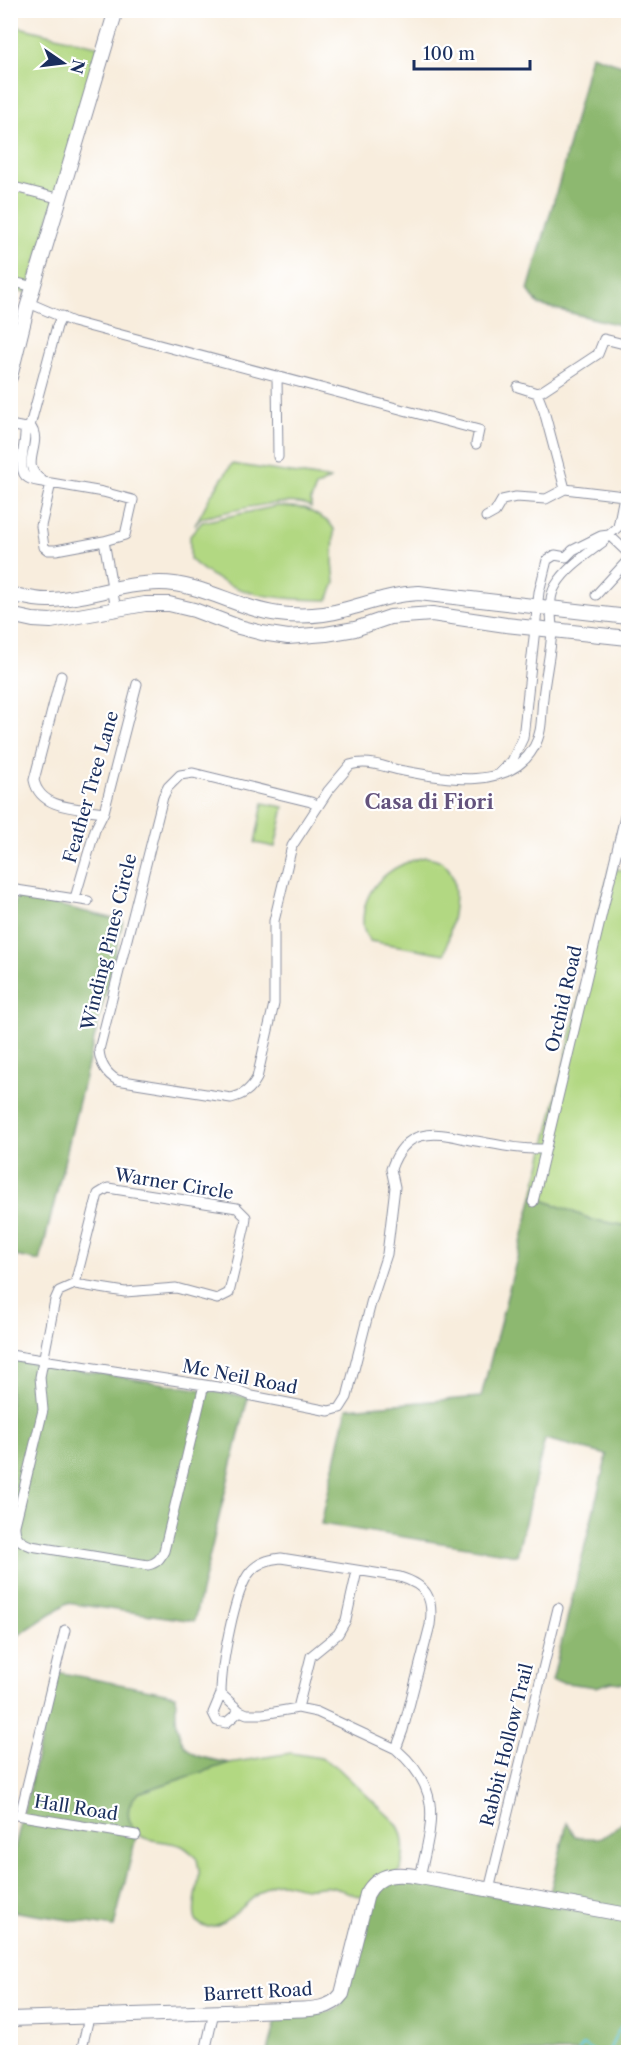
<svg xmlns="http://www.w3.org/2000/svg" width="639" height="2063" viewBox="0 0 639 2063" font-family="'Libre Caslon Text',serif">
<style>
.green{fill:#b2d882;stroke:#668470;stroke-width:1.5}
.forest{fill:#8db870;stroke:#547467;stroke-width:1.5}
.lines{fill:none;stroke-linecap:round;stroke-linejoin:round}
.stream{stroke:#60c8dc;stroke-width:2}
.street-casing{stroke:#8a8e9e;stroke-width:11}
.secondary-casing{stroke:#8a8e9e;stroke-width:16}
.street{stroke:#fff;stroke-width:9}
.secondary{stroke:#fff;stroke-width:14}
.labels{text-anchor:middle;stroke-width:4.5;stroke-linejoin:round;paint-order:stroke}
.street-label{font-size:18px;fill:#1b2f5e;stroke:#fff}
.neighbourhood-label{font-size:20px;font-weight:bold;fill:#64537d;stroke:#fff}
</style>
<rect width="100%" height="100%" fill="#fff"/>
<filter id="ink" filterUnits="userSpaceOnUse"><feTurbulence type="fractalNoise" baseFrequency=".0167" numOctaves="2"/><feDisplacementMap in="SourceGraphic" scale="12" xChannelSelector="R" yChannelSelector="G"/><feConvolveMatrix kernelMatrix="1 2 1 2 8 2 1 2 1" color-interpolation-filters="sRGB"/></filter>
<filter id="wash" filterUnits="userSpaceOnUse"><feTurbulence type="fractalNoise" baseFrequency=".008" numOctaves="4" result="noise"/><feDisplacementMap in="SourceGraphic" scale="24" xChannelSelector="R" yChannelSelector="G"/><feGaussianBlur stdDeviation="1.35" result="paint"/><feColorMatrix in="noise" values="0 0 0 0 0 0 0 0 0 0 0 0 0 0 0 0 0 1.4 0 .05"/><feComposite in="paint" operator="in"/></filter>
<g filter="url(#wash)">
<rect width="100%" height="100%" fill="#f8eddd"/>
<path class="green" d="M11 25 100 47 27 293 11 289Z
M232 464 330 479 316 487 311 500V507C291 494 225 513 201 518L195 525 211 495Z
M277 506 305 508 329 522 334 529 333 562 335 583 328 600C275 599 231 597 190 559V536L202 522Z
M263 803 284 807 275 847 255 843Z
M425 857C472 859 451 925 445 954L370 941C362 931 362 924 364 910 370 880 396 863 425 857Z
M610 868 628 871V1226L593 1220 533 1196Z
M291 1753 321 1758 337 1767 397 1824C406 1839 404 1853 401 1870L361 1897C351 1894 341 1889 330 1887 323 1885 316 1889 308 1888 294 1888 282 1878 268 1886 253 1894 213 1944 197 1921 190 1913 200 1883 199 1871 199 1867 197 1862 197 1858 192 1854 188 1849 182 1846 161 1837 136 1848 128 1817 125 1807 131 1800 138 1793L229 1763Z"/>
<path class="forest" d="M591 55 628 67V327L539 305 528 290 561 176Z
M17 895 123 921 40 1261 11 1255 10 923Z
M533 1196 593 1220 628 1226V1684L612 1682 596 1687 552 1681 607 1455 545 1439 517 1555 321 1524 347 1408 481 1397Z
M15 1360 248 1397 194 1621 67 1603 11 1640 10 1380Z
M57 1672 176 1695C175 1716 175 1744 196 1755 206 1760 219 1760 229 1763L138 1793C125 1806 125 1819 137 1833L114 1927 11 1911V1864Z
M628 1815V1911L549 1897 567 1823 575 1836C603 1843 610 1835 628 1815Z
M396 1878 628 1919V2052H268L277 2016C297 2014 325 2017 342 2005L375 1888Z"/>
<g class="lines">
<path class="stream" d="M626 1942 628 1949
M578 2052 584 2045 595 2052
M608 2052 620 2028 628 2016"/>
</g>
</g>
<g filter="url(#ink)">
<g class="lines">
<defs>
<path id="street" d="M10 186 61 199
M10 281 34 287
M29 303 73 322 479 430 476 444
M277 376 278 457
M518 387 537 393 542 391 598 354 604 339 628 345
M537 393 544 411 565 489
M10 425 25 428 30 426 57 326 62 316
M30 426C45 443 17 465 42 480
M25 428C27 442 15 471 28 478 34 482 44 482 51 483
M486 517 495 512 502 500 516 497 546 499 565 489 624 496
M609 535 628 553
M104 541 56 550H48L44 547 41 526 51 483 103 492 133 500 125 535 104 541 116 610
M596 595 628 560
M61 676 34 780C40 810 79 808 104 812
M500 773 512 761 523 738 539 592 547 560 555 555 566 557 573 550 601 536 609 535 618 527 624 496H628
M318 806 311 802 193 773 180 775 168 787 163 797 99 1050C100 1063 105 1073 117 1080L231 1098C244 1095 251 1089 257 1078L274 1004V921L292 846 328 791 350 765C369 759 385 768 404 771 445 779 510 791 534 747 543 732 541 715 543 698 545 676 551 653 552 630 552 615 547 599 556 585 567 567 586 555 603 542L606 537
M10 889 88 901
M75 898 95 830 104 812 137 684
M108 1188 237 1208 246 1217 245 1225 229 1293 217 1299 176 1288 125 1292 75 1284 98 1194Z
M533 1202 628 804
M75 1284 59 1291 55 1300 40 1377 43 1410 15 1525C14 1537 20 1542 31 1546L148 1565C157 1563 160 1559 164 1551L204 1385
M10 1355 237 1390 252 1396 329 1411 340 1408 347 1397 371 1303 387 1254 395 1187 391 1169C396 1155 405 1140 421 1136 439 1131 458 1138 476 1141 499 1145 521 1150 545 1149
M221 1694 213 1713 217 1721 226 1723 240 1711
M298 1708 311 1656 338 1634 346 1620 357 1571
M396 1749 403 1730 430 1625C434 1597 426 1585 400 1577L281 1558C270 1559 258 1563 251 1571 234 1589 221 1668 221 1694L240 1711 247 1714H263L298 1708 317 1712 396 1749C444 1791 432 1822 420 1877
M10 1814 136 1835
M20 1815 65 1630
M489 1890 558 1608
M81 2052 89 2017
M205 2052 214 2012"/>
<path id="secondary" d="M10 377 27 308 116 10
M10 594C24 597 37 601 51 600 88 598 123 583 160 583 202 583 238 609 279 614 301 617 326 615 347 609 372 602 393 594 419 593L628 617
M10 615 33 620 51 621 145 604H169L194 610 239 627 262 633 288 637 326 634 355 629 390 617 432 614 506 625 628 638
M10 2019 284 2010C304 2009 329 2012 342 1994L367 1894C379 1872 398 1873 420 1877L628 1915"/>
</defs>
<use href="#street" class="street-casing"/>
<use href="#secondary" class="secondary-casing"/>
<use href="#street" class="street"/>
<use href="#secondary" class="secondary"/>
</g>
</g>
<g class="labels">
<g class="street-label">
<text transform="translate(91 787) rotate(-74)" y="6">Feather Tree Lane</text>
<text transform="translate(109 942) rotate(-76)" y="6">Winding Pines Circle</text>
<text transform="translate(564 999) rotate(-77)" y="6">Orchid Road</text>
<text transform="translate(174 1184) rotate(9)" y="6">Warner Circle</text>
<text transform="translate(240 1377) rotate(11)" y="6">Mc Neil Road</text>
<text transform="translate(507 1745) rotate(-76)" y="6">Rabbit Hollow Trail</text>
<text transform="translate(76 1808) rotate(9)" y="6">Hall Road</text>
<text transform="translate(258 1992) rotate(-3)" y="6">Barrett Road</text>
</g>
<g class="neighbourhood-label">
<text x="429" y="809">Casa di Fiori</text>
</g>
</g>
<rect width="639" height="2063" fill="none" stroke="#fff" stroke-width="36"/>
<g transform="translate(63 63) rotate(104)" stroke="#ffffff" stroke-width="4.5" paint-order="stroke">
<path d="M0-4.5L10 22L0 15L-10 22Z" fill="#1b2f5e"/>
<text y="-9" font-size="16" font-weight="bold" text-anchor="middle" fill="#1b2f5e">N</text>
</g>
<path d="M414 60v9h116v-9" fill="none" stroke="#1b2f5e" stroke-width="3"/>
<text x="423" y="60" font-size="18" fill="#1b2f5e" stroke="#ffffff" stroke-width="4.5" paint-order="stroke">100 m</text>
</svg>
